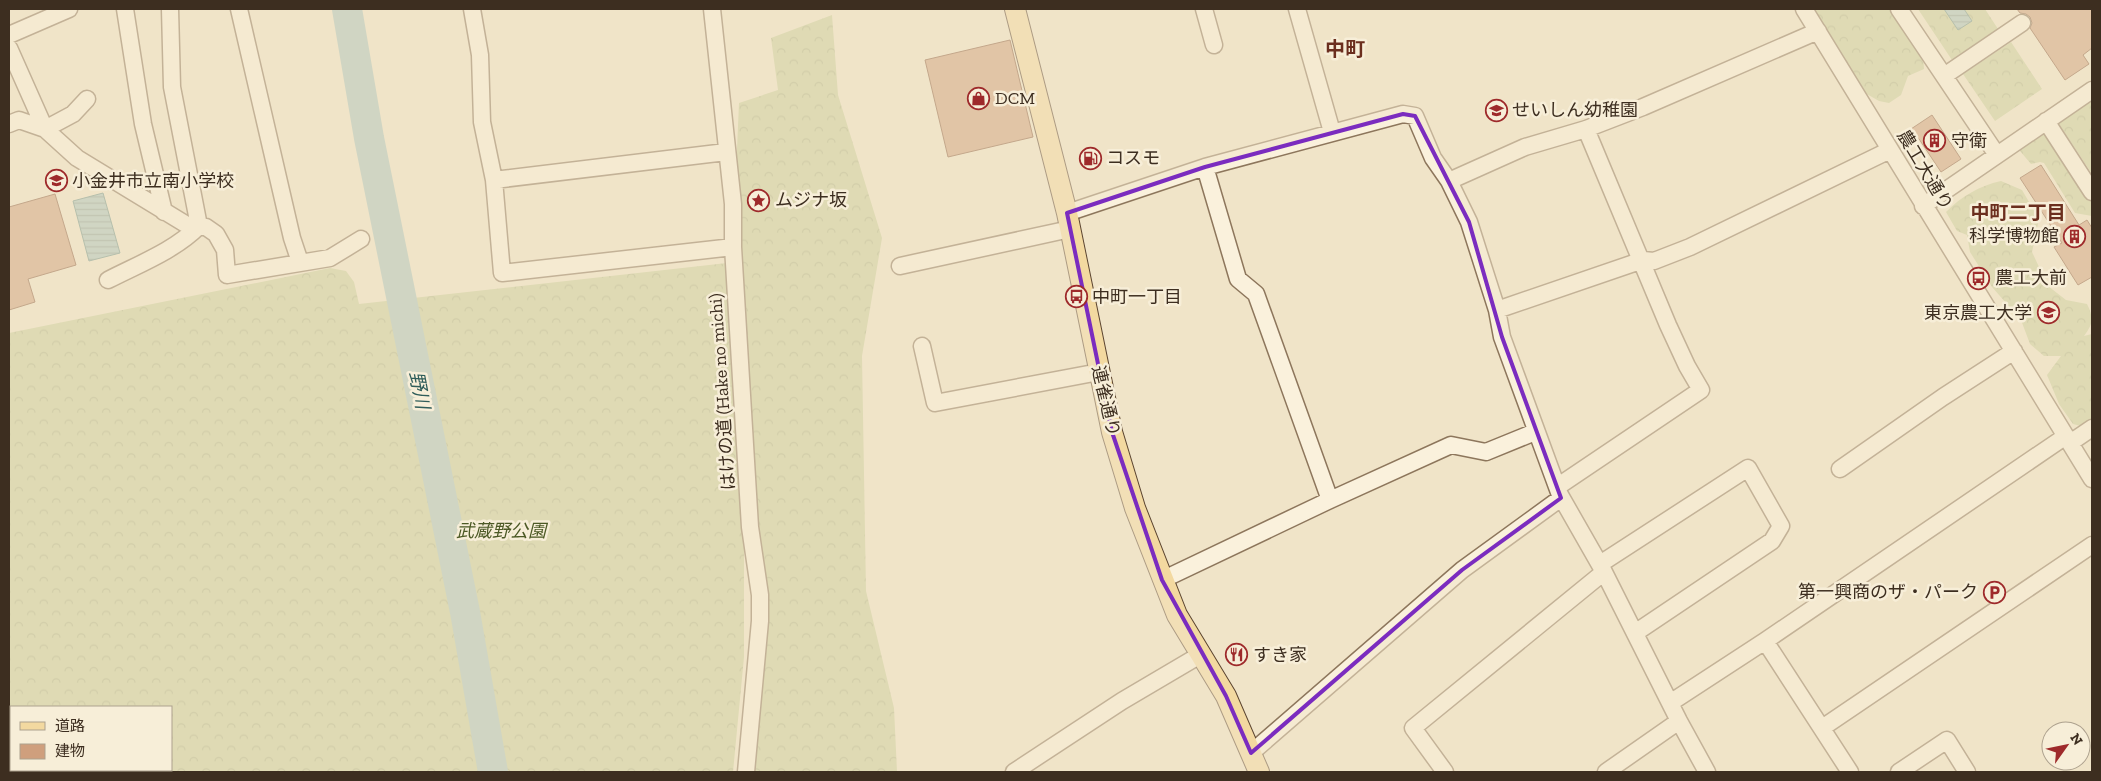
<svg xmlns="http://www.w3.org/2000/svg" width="2101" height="781" viewBox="0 0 2101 781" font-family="'Zilla Slab','Noto Sans JP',serif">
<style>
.forest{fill:url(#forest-crowns);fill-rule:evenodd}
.water{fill:url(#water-rules);stroke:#6f938a}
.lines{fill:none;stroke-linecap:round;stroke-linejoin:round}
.river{stroke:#a9c4bc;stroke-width:30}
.building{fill:#cf9f7d;stroke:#8d5f41}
.minor-casing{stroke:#8d765c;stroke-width:19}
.major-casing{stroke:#5b4430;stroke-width:22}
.minor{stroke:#faf1dc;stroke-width:16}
.major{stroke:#f3d9a0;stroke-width:20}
.marked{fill:none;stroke:#7b2cbf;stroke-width:4;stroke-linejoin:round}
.labels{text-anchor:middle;stroke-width:5;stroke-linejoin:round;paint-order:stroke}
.poi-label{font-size:18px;fill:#3d2e20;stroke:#f7eed8;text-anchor:start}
.street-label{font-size:18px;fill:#3d2e20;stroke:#f7eed8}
.park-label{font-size:18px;font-style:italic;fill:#4d5a26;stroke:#f7eed8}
.neighbourhood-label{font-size:19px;font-weight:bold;fill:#6b2e1e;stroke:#f7eed8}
.water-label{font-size:19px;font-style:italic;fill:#2f5d5a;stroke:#f7eed8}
.quarter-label{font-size:20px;font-weight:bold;fill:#6b2e1e;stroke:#f7eed8}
</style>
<defs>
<pattern id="forest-crowns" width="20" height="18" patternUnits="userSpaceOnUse" patternTransform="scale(1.25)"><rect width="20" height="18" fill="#c9cf9b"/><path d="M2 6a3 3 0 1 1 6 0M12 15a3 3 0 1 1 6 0" fill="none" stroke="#aeb285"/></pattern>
<pattern id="water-rules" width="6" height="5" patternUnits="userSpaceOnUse" patternTransform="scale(1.25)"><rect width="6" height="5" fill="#a9c4bc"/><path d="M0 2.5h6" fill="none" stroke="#8ba098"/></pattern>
</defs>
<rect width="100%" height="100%" fill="#f0e4c8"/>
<path class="forest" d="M1814 9H1894L1923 52 1924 69 1908 76 1901 95 1889 103 1879 101 1865 93 1853 76 1840 52 1824 29Z
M1918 9H1985L1998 29 1952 60Z
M832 15 838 95 882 238 862 356 866 591 894 708 897 772H751L765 603 747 414 735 195 739 103 778 90 771 38Z
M2011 42 2042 89 1995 121 1963 74Z
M2092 98V174L2057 121Z
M2043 133 2052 137 2092 199V216L2075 213 2044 163 2040 162 2031 164 2020 151 2022 137Z
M2001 181 2022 190 2039 219 2032 252 2048 286 2066 300 2087 304C2094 318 2093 324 2084 336L2092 334V422L2085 427 2073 424 2059 404 2047 375 2061 356H2044L2030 344 2021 320 1992 287 1970 252 1967 235 1957 231 1946 212C1962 196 1979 186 2001 181Z
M727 263 744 532V657L733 772H9V333L330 268 346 271 354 282 359 304ZM11 707H171V770H11Z"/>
<path class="water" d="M1944 9H1964L1972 21 1958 30Z
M103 193 120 253 89 261 73 201Z"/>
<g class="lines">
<path class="river" d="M347 9 369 138 465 612 493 772"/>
</g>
<path class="building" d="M2017 9H2092V48L2083 55 2089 64 2065 80 2030 28 2032 23 2030 17 2026 14 2020 13Z
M1010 40 1033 137 948 157 925 60Z
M1932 115 1961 159 1941 172 1919 139 1912 144 1905 133Z
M2041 165 2079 225 2087 220 2092 228V277L2078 285 2054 247 2062 243 2020 178Z
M55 194 76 265 28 279 35 302 9 310V207Z"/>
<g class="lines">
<defs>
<path id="minor" d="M125 9 143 124 164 212
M170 9 172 87 199 226
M239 9 292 238 300 262
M472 9 480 55 482 122 494 180 502 273 733 247
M712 9 733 204V247L750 527 760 595V621L746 772
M1204 9 1214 45
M1297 9 1332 132
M1804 9 2092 479
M1899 9 1997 155
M9 35 69 9
M9 48 45 129
M1944 76 2022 23
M2046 121 2092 192
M9 124 19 120 45 129 77 158 187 225 206 227 216 234 225 250 227 275 330 258 361 239
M45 129 73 114 87 99
M1205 167 1238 279 1256 294 1330 500
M494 180 726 152
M1449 181 1525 147 1586 129 1643 107 1818 31
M1923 206 2092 90
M1067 213 1205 167 1403 114 1415 116 1433 158 1449 181 1469 222 1497 310 1502 337 1560 495 1604 572 1679 721 1707 772
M900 266 1070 229
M108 280C139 264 174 251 199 226
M1497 310 1643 260 1654 261 1690 247 1890 150
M922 346 935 403 1099 372
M2070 443 2092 428
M1840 469 1943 397 2014 351
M1557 487 1701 390 1687 366 1668 325 1586 129
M1600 564 1748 468 1781 526 1772 541 1635 633
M1162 580 1330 500 1451 445 1486 452 1535 432
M1765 641 1850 772
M1670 703 1765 641 2066 436
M1822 728 2092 545
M1251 753 1462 570 1561 498
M1014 772 1122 701 1200 655
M1445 772 1413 728 1604 572
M1606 772 1679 721
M1899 772 1947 740 1967 772"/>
<path id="major" d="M1015 9 1067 213 1112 432 1135 508 1177 615 1226 696 1259 772"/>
</defs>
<use href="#minor" class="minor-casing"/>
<use href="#major" class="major-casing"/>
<use href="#minor" class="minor"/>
<use href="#major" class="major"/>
</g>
<path d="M0 0H2101V781H0ZM1403 114 1415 116 1469 222 1502 337 1561 498 1462 570 1251 753 1226 696 1162 580 1112 432 1067 213 1205 167Z" fill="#f0e4c8" fill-opacity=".55" fill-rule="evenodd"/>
<path class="marked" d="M1403 114 1415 116 1469 222 1502 337 1561 498 1462 570 1251 753 1226 696 1162 580 1112 432 1067 213 1205 167Z"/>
<defs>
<symbol id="shop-ring" viewBox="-11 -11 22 22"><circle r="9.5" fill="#f7eed8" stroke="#9e2a2b" stroke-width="1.5"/><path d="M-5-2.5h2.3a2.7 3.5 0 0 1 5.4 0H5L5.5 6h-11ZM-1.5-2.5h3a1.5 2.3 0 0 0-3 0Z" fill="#9e2a2b"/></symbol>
<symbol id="school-ring" viewBox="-11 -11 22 22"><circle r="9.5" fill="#f7eed8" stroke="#9e2a2b" stroke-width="1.5"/><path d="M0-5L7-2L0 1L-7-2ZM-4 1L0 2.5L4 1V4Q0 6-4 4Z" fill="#9e2a2b"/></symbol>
<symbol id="building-ring" viewBox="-11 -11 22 22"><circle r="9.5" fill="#f7eed8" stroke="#9e2a2b" stroke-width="1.5"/><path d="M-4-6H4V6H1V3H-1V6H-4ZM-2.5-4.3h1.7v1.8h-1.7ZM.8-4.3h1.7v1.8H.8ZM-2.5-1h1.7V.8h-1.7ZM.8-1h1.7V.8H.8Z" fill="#9e2a2b"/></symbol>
<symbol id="fuel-ring" viewBox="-11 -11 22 22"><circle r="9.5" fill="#f7eed8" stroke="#9e2a2b" stroke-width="1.5"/><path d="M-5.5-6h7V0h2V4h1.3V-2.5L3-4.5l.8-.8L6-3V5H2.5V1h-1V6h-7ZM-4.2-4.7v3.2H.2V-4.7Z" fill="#9e2a2b"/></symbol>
<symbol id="sight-ring" viewBox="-11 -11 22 22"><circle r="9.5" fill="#f7eed8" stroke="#9e2a2b" stroke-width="1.5"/><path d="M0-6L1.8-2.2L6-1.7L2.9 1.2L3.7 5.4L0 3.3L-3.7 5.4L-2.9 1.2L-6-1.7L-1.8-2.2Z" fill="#9e2a2b"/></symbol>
<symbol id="bus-ring" viewBox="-11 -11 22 22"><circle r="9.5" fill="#f7eed8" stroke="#9e2a2b" stroke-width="1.5"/><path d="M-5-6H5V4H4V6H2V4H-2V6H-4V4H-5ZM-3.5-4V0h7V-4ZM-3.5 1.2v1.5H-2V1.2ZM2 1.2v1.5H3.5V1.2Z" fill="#9e2a2b"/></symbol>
<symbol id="university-ring" viewBox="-11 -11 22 22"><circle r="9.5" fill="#f7eed8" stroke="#9e2a2b" stroke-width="1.5"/><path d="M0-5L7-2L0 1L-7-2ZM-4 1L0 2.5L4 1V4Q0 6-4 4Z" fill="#9e2a2b"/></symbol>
<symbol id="parking-ring" viewBox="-11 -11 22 22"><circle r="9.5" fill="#f7eed8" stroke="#9e2a2b" stroke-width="1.5"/><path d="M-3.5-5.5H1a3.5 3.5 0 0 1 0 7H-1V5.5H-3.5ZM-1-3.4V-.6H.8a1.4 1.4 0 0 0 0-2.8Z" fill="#9e2a2b"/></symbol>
<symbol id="restaurant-ring" viewBox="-11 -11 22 22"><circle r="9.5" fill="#f7eed8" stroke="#9e2a2b" stroke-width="1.5"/><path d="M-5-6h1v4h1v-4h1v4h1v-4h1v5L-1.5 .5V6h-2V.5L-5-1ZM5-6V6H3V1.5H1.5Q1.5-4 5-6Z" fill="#9e2a2b"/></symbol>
</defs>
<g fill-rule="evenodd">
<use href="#shop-ring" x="966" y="86" width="25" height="25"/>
<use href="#school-ring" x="1484" y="98" width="25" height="25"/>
<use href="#building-ring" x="1922" y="128" width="25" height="25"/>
<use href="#fuel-ring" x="1078" y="146" width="25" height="25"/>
<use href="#school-ring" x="44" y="168" width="25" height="25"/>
<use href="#sight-ring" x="746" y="188" width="25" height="25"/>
<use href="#building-ring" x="2062" y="224" width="25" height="25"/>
<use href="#bus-ring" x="1966" y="266" width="25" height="25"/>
<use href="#bus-ring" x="1064" y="284" width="25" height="25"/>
<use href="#university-ring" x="2036" y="300" width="25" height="25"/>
<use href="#parking-ring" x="1982" y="580" width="25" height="25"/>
<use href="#restaurant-ring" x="1224" y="642" width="25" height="25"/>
</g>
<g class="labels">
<g class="poi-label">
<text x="995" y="104">DCM</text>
<text x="1512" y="116">せいしん幼稚園</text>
<text x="1951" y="147">守衛</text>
<text x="1106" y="164">コスモ</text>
<text x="72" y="187">小金井市立南小学校</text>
<text x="775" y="206">ムジナ坂</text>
<text x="2059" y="242" text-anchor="end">科学博物館</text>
<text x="1995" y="284">農工大前</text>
<text x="1092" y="303">中町一丁目</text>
<text x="2032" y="319" text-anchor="end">東京農工大学</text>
<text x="1978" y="598" text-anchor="end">第一興商のザ・パーク</text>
<text x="1253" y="661">すき家</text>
</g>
<g class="street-label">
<text transform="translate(1925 170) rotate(59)" y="6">農工大通り</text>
<text transform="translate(722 392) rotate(-94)" y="6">はけの道 (Hake no michi)</text>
<text transform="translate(1106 401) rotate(77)" y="6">連雀通り</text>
</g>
<g class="park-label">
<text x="501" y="537">武蔵野公園</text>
</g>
<g class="neighbourhood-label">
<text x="2018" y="219">中町二丁目</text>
</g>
<g class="water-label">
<text transform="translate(420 390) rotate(79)" y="7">野川</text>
</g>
<g class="quarter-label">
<text x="1345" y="56">中町</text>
</g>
</g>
<rect width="2101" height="781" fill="none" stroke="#3d2e20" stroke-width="20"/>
<rect x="10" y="706" width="162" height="65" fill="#f7eed8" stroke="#ada18e"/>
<rect x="20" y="722" width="25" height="8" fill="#f3d9a0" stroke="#ada18e"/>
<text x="55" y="731" font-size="15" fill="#3d2e20">道路</text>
<rect x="20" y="744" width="25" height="15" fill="#cf9f7d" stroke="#ada18e"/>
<text x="55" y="756" font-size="15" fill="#3d2e20">建物</text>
<g transform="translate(2066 746) rotate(57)"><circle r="24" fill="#f7eed8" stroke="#ada18e"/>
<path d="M0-4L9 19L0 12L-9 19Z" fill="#9e2a2b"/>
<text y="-8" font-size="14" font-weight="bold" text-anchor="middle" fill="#3d2e20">N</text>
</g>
</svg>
